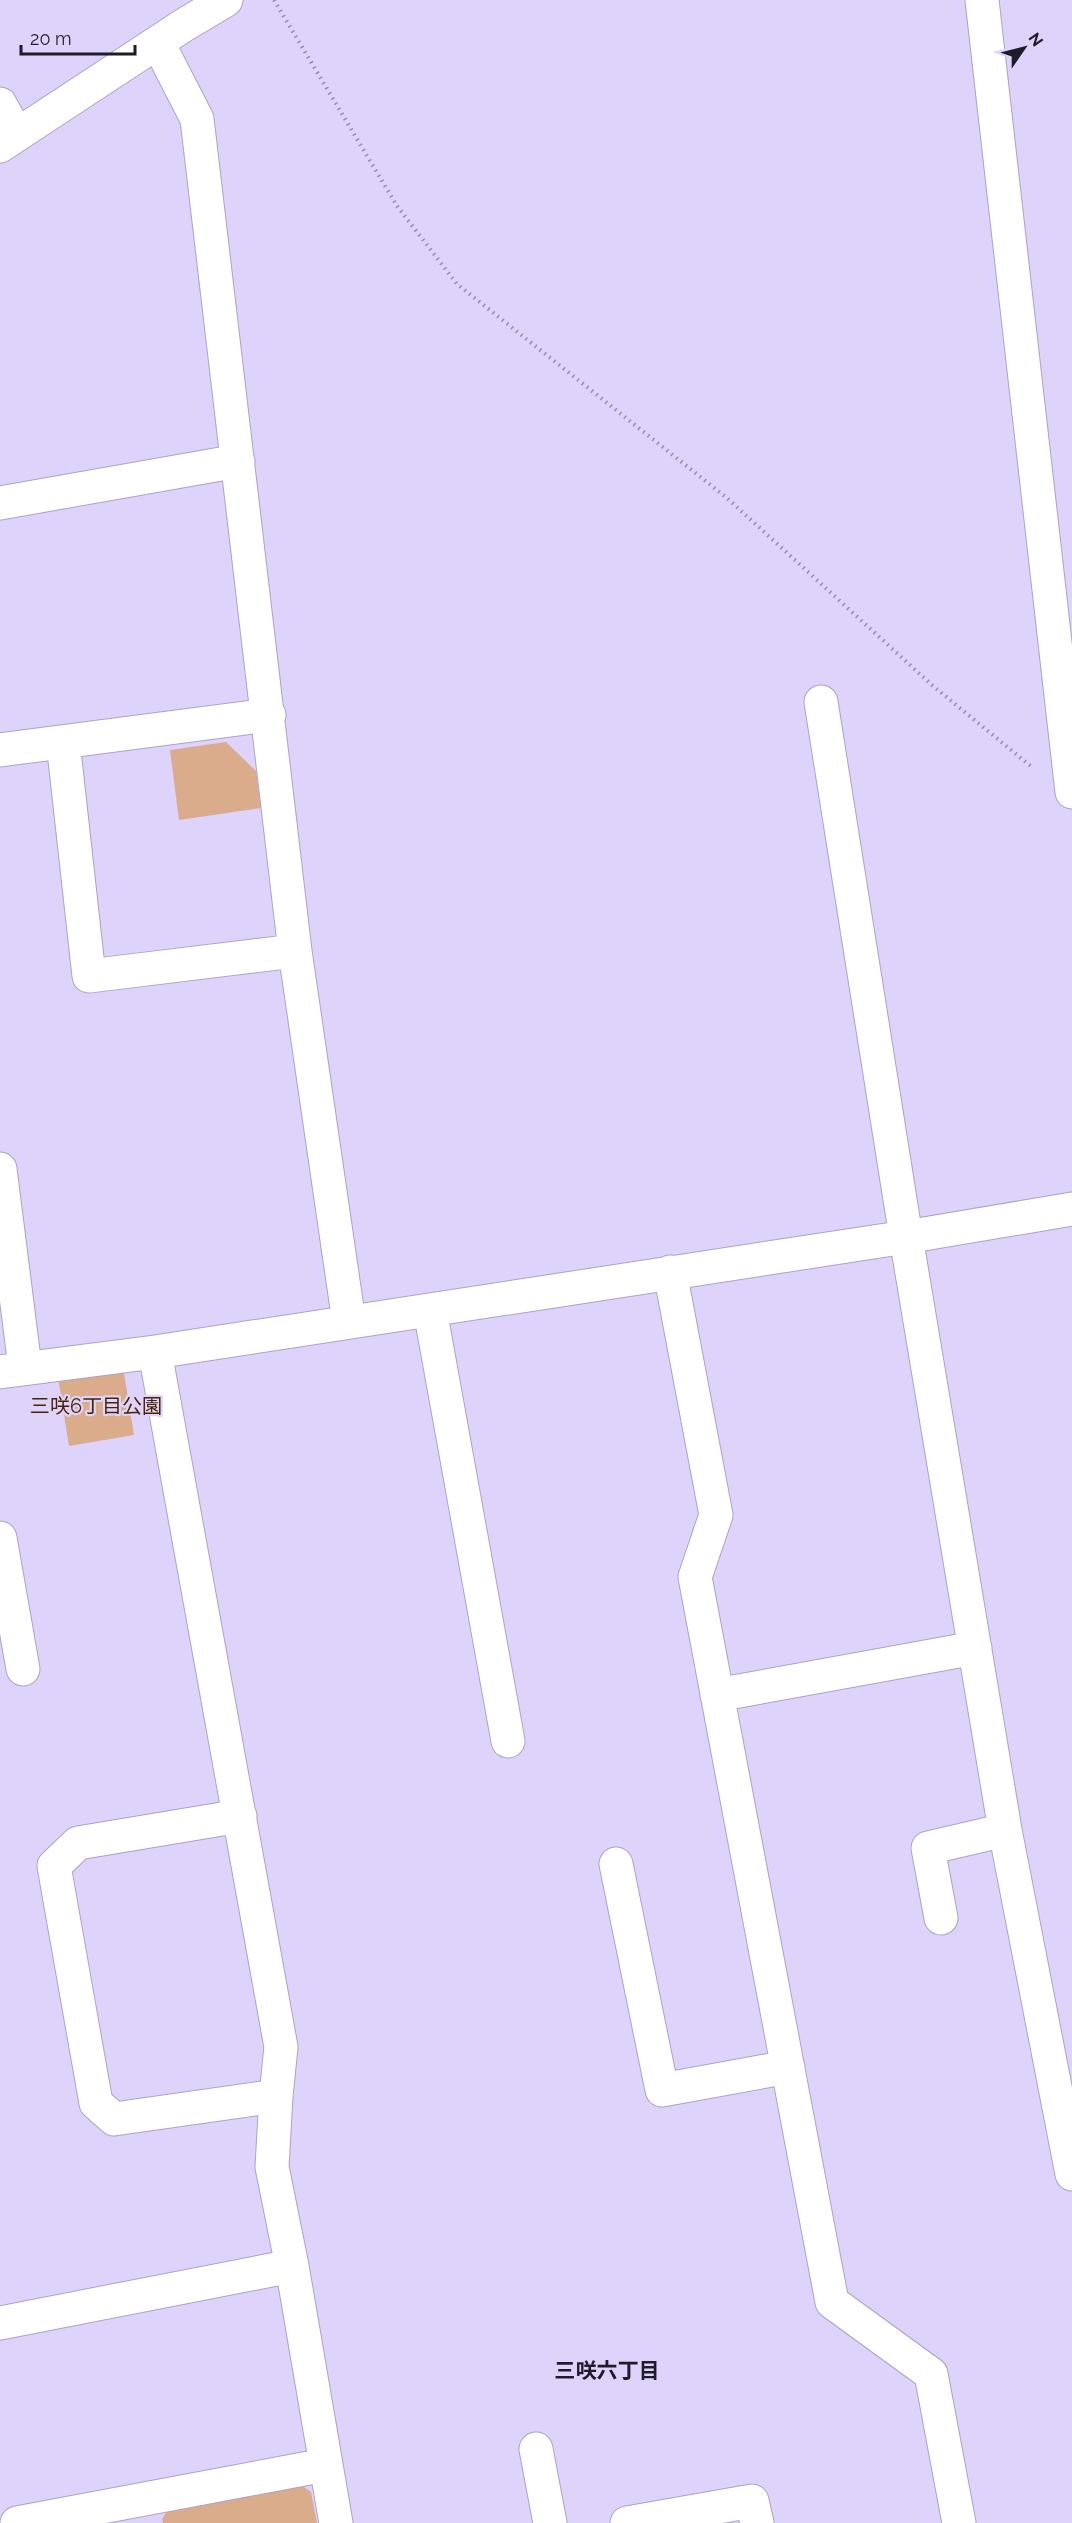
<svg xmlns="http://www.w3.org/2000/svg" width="1072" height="2523" viewBox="0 0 1072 2523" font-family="Raleway,'Noto Sans JP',sans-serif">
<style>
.green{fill:#daac8c}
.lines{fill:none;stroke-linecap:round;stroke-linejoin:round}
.minor-casing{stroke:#aca3c8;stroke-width:35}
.path{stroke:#948dab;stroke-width:4;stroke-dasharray:1.5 4.5;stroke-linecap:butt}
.minor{stroke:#fff;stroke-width:33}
.labels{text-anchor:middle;stroke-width:4.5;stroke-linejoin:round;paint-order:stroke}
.park-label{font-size:20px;fill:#492200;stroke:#ddd3fb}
.neighbourhood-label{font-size:21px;font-weight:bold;fill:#1f1b29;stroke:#ddd3fb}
</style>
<rect width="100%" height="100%" fill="#ddd3fb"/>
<path class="green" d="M226 742 256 771 261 808 179 820 170 750Z
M123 1367 134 1435 69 1446 58 1377Z
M297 2482 311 2492 317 2523H163L162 2519 171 2505Z"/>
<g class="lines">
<defs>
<path id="minor" d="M982 0 1072 792
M158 43 197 119 295 951 349 1322
M0 104 16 133
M0 146 184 25 226 0
M0 503 238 461
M821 702 906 1237 1005 1830 1072 2174
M63 742 89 976 295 951
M0 750 269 715
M0 1169 25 1367
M670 1272 716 1515 695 1577 832 2302 931 2374 959 2523
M430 1310 508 1741
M155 1352 281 2047 276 2096 272 2167 292 2266 336 2523
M0 1372 155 1352 906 1237 1072 1209
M0 1538 23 1669
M717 1695 975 1648
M240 1816 78 1843 54 1866 96 2103 114 2119 276 2096
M616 1864 662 2090 788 2067
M941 1918 928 1848 1005 1830
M0 2323 292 2266
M536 2449 550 2523
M17 2523 325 2465
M627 2523 752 2501 757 2523"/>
</defs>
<use href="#minor" class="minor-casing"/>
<path class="path" d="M274 0 397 206 457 284 727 498 933 686 1033 768"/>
<use href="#minor" class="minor"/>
</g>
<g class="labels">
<g class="park-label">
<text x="96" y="1413">三咲6丁目公園</text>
</g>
<g class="neighbourhood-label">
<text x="607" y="2378">三咲六丁目</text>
</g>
</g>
<g transform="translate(1024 48) rotate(55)" stroke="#ddd3fb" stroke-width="4.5" paint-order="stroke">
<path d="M0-4.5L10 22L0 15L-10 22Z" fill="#1f1b29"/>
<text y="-9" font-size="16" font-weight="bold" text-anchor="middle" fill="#1f1b29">N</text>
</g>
<path d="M21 45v9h114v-9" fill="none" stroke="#1f1b29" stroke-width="3"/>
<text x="30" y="45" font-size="18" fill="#1f1b29" stroke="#ddd3fb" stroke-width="4.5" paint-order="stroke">20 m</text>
</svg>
